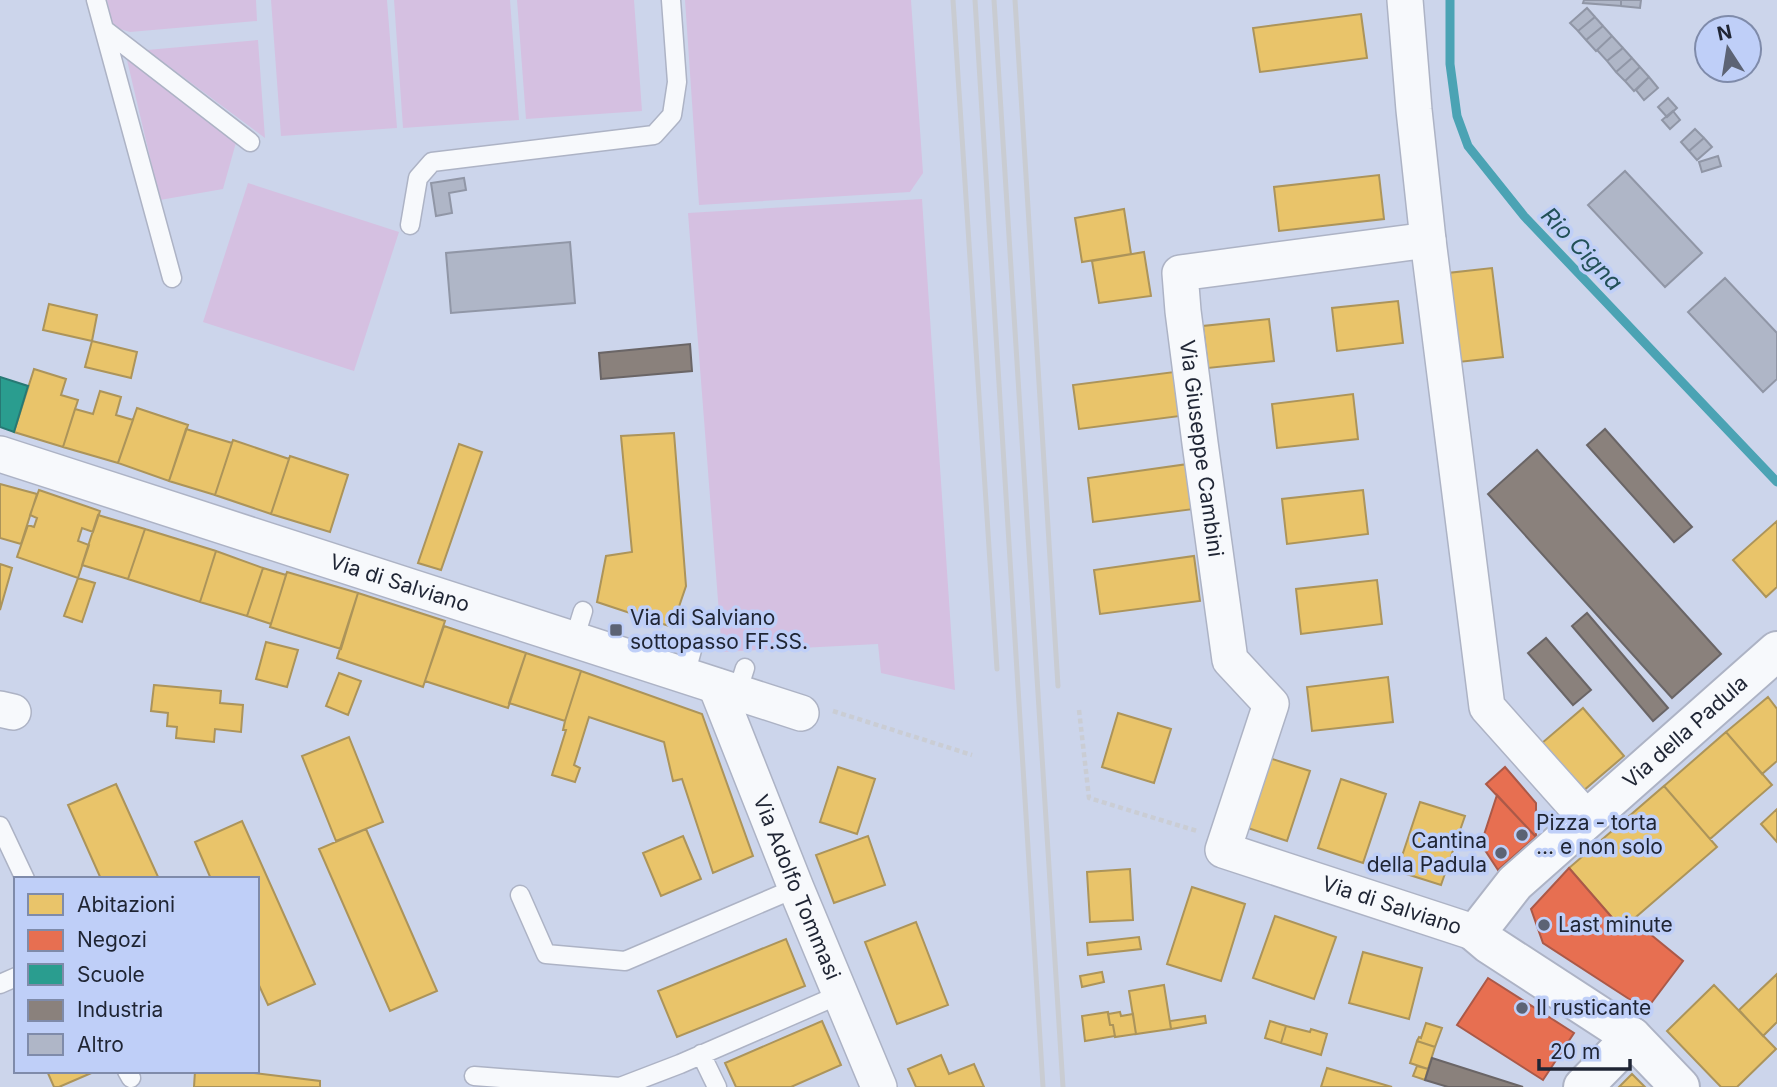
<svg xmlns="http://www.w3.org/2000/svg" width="1777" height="1087" viewBox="0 0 1777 1087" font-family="Inter,sans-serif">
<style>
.green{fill:#d5c0e1}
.homes{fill:#e9c46a;stroke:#ac945a;stroke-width:2}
.shops{fill:#e76f51;stroke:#ab5948;stroke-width:2}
.schools{fill:#2a9d8f;stroke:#277974;stroke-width:2}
.industry{fill:#8a817c;stroke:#6a6566;stroke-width:2}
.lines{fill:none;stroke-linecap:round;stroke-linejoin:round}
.stream{stroke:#4ba3b4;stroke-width:9}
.building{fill:#afb6c7;stroke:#9096a6;stroke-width:2}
.service-casing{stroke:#adb3c5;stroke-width:21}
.minor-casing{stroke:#adb3c5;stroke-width:38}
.tertiary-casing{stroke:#adb3c5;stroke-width:42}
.path{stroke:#cacdd4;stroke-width:4.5;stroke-dasharray:5 3.5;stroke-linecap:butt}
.service{stroke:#f7f9fc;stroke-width:18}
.minor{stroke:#f7f9fc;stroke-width:35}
.tertiary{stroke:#f7f9fc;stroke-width:38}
.rail{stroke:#c9ccd2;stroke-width:5}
.poi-dot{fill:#5c6374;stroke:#bfcff8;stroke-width:2.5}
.labels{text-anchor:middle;stroke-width:7;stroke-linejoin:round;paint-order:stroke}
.street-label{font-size:21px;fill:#1f2534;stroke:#bfcff8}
.poi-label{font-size:21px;fill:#1f2534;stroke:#bfcff8;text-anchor:start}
.water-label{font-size:23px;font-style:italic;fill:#225057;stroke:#bfcff8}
</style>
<rect width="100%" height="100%" fill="#ccd5eb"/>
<path class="green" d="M107 0H256L257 21 130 32 113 27Z
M271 0H387L397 128 281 136Z
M394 0H510L519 120 403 128Z
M517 0H634L642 111 526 119Z
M685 0H911L923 173 910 192 699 205Z
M258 40 265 138 147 50Z
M127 60 237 139 223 189 160 200Z
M248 183 399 232 354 371 203 322Z
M922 199 955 690 881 673 878 644 722 652 688 213Z"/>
<path class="homes" d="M1361 14 1367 58 1260 72 1253 28Z
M1379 175 1384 219 1279 231 1274 187Z
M1124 209 1131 254 1082 262 1075 218Z
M1144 252 1151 296 1099 303 1092 261Z
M1492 268 1503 357 1459 362 1448 273Z
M1398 301 1403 343 1337 351 1332 308Z
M49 304 97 315 92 341 43 330Z
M1269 319 1274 361 1208 368 1203 326Z
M92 341 137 352 131 378 85 367Z
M34 369 66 379 61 395 78 400 63 447 14 432Z
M1174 372 1180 416 1079 429 1073 385Z
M100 391 121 397 116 415 133 420 118 463 63 447 75 409 93 414Z
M1353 394 1358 439 1277 448 1272 404Z
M137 408 188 425 169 481 118 463Z
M186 429 232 443 215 495 169 481Z
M674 433 686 586 672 627 597 602 606 556 632 552 621 436Z
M233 440 289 459 271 514 215 495Z
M459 444 482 452 441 570 418 563Z
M290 456 348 475 330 532 271 514Z
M1188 464 1194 509 1093 522 1088 478Z
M0 484 37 494 21 544 0 538Z
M39 490 100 511 93 532 82 528 78 541 89 545 78 578 17 557 28 525 34 527 37 518 30 515Z
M1363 490 1368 534 1287 544 1282 499Z
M98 515 145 529 128 579 82 565Z
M1777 521V587L1766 597 1733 560Z
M145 529 216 551 200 602 128 579Z
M216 551 263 568 247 616 200 602Z
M1194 556 1200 601 1100 614 1094 570Z
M0 564 12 568 0 610Z
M263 568 286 575 271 624 247 616Z
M287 572 358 593 341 649 270 627Z
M78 578 95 583 82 622 64 616Z
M1377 580 1382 624 1301 634 1296 589Z
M358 593 445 621 423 687 337 658Z
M444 626 526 653 508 708 425 681Z
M266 642 298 650 287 687 256 679Z
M526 653 581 671 565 721 509 703Z
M581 671 702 714 753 856 713 873 682 779 673 781 664 742 589 717 574 765 580 768 575 782 552 775 566 730H563L565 721Z
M339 673 361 681 348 715 326 706Z
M1388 677 1393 722 1312 731 1307 687Z
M154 685 221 691 220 703 243 705 241 732 215 729 214 742 176 738 177 727 167 726 168 713 151 711Z
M1768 697 1777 709V761L1762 774 1726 732Z
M1583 708 1624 756 1583 791 1542 743Z
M1118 713 1171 729 1154 783 1102 767Z
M1726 732 1772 785 1710 839 1664 786Z
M349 737 383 822 336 841 302 756Z
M1266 757 1310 771 1287 841 1242 826Z
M838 767 875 779 857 834 820 822Z
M1341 779 1386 794 1363 863 1318 848Z
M116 784 159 879H101L68 805Z
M1664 786 1717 847 1622 929 1569 868Z
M1420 802 1465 816 1441 885 1397 871Z
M1777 809V842L1761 824Z
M242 821 315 984 268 1005 257 981V879H211L195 842Z
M366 829 437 991 390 1011 319 849Z
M683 836 701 879 661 896 643 853Z
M868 836 885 885 834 903 816 855Z
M1130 869 1133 920 1090 922 1087 872Z
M1192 887 1245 904 1221 981 1167 964Z
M1275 916 1336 937 1314 999 1253 978Z
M916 922 948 1005 897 1024 865 942Z
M1139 937 1141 949 1088 955 1087 943Z
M786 939 805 986 677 1037 658 991Z
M1363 952 1422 968 1409 1019 1349 1003Z
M1102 972 1104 982 1082 987 1080 976Z
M1777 974V1022L1763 1036 1739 1010Z
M1164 985 1171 1029 1136 1034 1129 991Z
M1714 985 1776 1049 1737 1087H1721L1667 1031Z
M1108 1012 1110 1025H1113L1115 1036 1085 1041 1082 1016Z
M1120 1012 1121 1016 1133 1014 1136 1034 1115 1037 1113 1025H1110L1108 1014Z
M1205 1016 1206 1023 1171 1029 1170 1021Z
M822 1021 841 1065 791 1087H736L725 1063Z
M1270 1021 1286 1026 1281 1043 1265 1038Z
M1426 1023 1442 1028 1435 1047 1417 1041 1419 1037 1421 1038Z
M1286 1026 1310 1032 1311 1029 1327 1034 1321 1055 1281 1043Z
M1417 1041 1435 1047 1428 1069 1410 1063Z
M941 1055 949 1074 974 1064 984 1087H916L908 1069Z
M1417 1066 1428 1069 1425 1080 1413 1076Z
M1327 1068 1392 1087H1321Z
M47 1071H96L59 1087H54Z
M195 1071H238L320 1081V1087H194Z
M1632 1074 1645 1087H1619Z"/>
<path class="shops" d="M1505 767 1536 803V837L1486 784Z
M1497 795 1536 837 1498 870 1481 844Z
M1569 868 1622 929 1633 920 1683 961 1646 1010 1543 943 1531 909Z
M1488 978 1574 1033 1543 1080 1457 1025Z"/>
<path class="schools" d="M0 377 28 386 14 432 0 427Z"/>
<path class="industry" d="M690 344 692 371 601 379 599 353Z
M1605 429 1692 527 1674 542 1587 445Z
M1537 450 1721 654 1672 698 1488 494Z
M1587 613 1668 708 1653 721 1572 626Z
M1546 638 1591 690 1573 705 1528 653Z
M1432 1058 1523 1087H1448L1425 1080Z"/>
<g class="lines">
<path class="stream" d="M1450 0V64L1457 116 1468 146 1524 216 1777 482"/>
</g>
<path class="building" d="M1584 0H1621V6L1583 3Z
M1621 0H1641L1640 8 1621 6Z
M1587 8 1595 17 1578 31 1570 23Z
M1595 17 1603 26 1586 40 1578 31Z
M1603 26 1612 36 1596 51 1586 40Z
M1612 36 1623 48 1607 61 1597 50Z
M1623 48 1632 58 1616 72 1607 61Z
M1632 58 1640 67 1625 81 1616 72Z
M1640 67 1649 77 1634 91 1625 81Z
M1649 77 1658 88 1644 100 1636 90Z
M1668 98 1677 108 1667 117 1658 107Z
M1673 111 1680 120 1670 129 1662 120Z
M1695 129 1704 138 1689 151 1681 142Z
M1704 138 1712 147 1697 160 1689 151Z
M1718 156 1721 166 1702 172 1699 162Z
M1625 171 1702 253 1665 287 1588 205Z
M464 178 466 190 449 193 452 213 436 216 431 183Z
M570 242 575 303 451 313 446 253Z
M1725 278 1777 333V379L1763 392 1688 312Z"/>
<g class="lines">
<defs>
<path id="service" d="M96 0 172 278
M105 30 250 142
M410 225 418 178 432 162 654 135 672 115 677 82 671 0
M574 640 583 611
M685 676 692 650
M737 693 745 668
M0 826 25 879
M520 895 546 954 625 961 796 888
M0 984 16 977
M701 1054 717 1087
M127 1071 131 1078
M474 1076 620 1087 680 1064 841 994"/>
<g id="minor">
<path d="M1405 0 1414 110 1428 240 1487 707 1587 819"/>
<path id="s1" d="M1428 240 1180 273 1183 311 1200 443 1230 660 1271 704 1223 850 1476 933"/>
<path id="s2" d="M0 454 801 713"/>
<path id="s3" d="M716 686 796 888 879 1087"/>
<path d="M0 709 13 712"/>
</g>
<g id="tertiary">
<path d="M1583 1087 1632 1037"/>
<path id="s4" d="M1680 1087 1632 1037 1489 944 1476 933 1515 883 1777 651"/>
</g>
</defs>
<use href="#service" class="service-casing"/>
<use href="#minor" class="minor-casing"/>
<use href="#tertiary" class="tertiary-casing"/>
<path class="path" d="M1079 710 1089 798 1197 831
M833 711 972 755"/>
<use href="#service" class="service"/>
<use href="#minor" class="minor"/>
<use href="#tertiary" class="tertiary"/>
<path class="rail" d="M953 0 997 669
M975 0 1043 1087
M994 0 1063 1087
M1015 0 1058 686"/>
</g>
<g class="poi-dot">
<rect x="609" y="623" width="14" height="14" rx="3.5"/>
<circle cx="1522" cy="835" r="7"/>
<circle cx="1501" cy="853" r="7"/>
<circle cx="1544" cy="925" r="7"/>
<circle cx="1522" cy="1008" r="7"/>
</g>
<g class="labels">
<g class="street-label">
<text dy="7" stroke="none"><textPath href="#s1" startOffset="427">Via Giuseppe Cambini</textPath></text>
<text dy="7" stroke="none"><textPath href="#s2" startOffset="420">Via di Salviano</textPath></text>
<text dy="7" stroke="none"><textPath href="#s4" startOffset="548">Via della Padula</textPath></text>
<text dy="7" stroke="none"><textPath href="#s3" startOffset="217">Via Adolfo Tommasi</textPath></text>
<text dy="7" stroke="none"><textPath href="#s1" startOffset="1032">Via di Salviano</textPath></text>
</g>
<g class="poi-label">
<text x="630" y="625">Via di Salviano<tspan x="630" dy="24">sottopasso FF.SS.</tspan></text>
<text x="1536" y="830">Pizza - torta<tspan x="1536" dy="24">… e non solo</tspan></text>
<text x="1487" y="848" text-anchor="end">Cantina<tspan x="1487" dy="24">della Padula</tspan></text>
<text x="1558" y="932">Last minute</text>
<text x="1536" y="1015">Il rusticante</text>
</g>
<g class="water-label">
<text transform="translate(1582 249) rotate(46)" y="8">Rio Cigna</text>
</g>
</g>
<rect x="14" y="877" width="245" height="196" fill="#bfcff8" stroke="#7f8baa" stroke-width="2"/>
<rect x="28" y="894" width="35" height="21" fill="#e9c46a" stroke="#7f8baa" stroke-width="2"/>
<text x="77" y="912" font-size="21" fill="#1f2534">Abitazioni</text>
<rect x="28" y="930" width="35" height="21" fill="#e76f51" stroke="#7f8baa" stroke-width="2"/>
<text x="77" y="947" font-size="21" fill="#1f2534">Negozi</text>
<rect x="28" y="964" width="35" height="21" fill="#2a9d8f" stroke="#7f8baa" stroke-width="2"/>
<text x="77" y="982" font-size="21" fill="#1f2534">Scuole</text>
<rect x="28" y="1000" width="35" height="21" fill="#8a817c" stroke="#7f8baa" stroke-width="2"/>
<text x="77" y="1017" font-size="21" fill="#1f2534">Industria</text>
<rect x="28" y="1034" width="35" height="21" fill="#afb6c7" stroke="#7f8baa" stroke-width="2"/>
<text x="77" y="1052" font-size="21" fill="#1f2534">Altro</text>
<g transform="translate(1728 49) rotate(348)"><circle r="33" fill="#bfcff8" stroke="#7f8baa" stroke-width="2"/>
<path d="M0-5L12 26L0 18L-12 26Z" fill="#5c6374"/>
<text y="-10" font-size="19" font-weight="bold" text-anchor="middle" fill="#1f2534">N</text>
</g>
<path d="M1539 1059v10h91v-10" fill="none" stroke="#1f2534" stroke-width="3.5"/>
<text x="1550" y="1059" font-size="21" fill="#1f2534" stroke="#bfcff8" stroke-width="5" paint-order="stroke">20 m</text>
</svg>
